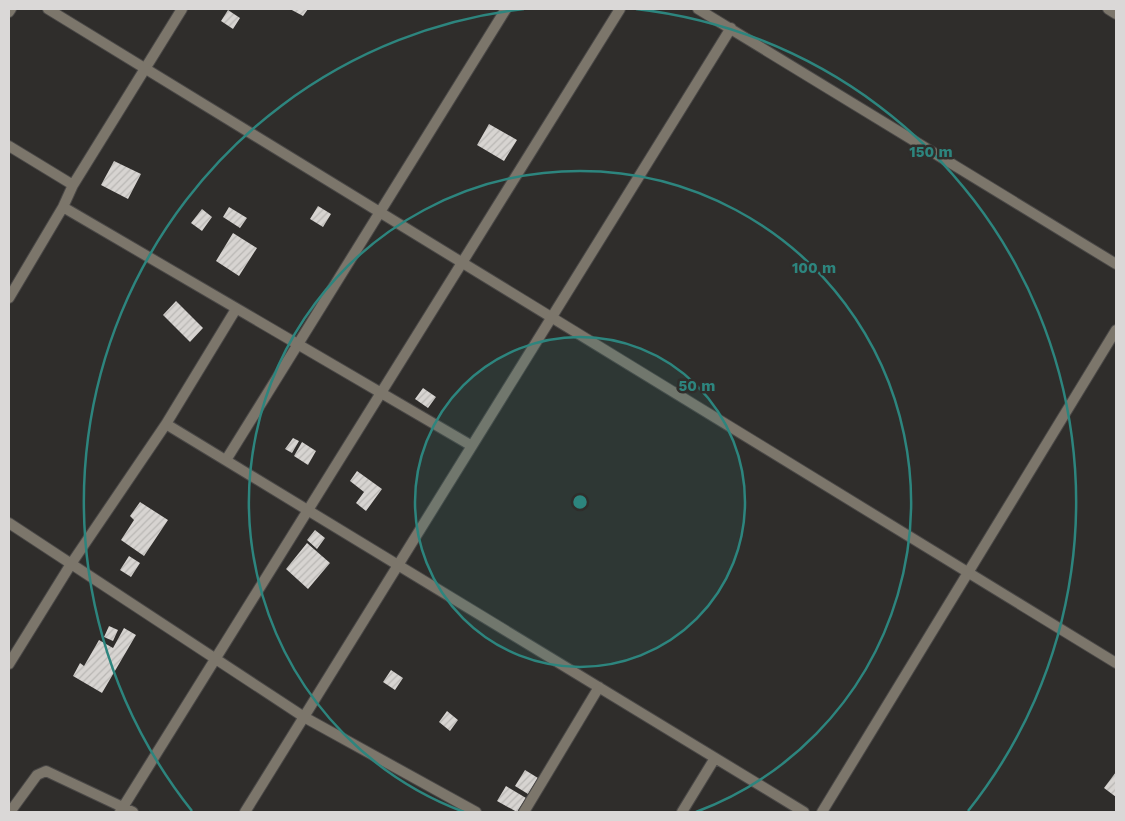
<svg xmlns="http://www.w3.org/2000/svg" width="1125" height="821" viewBox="0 0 1125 821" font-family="'Work Sans',sans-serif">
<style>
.building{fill:url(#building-hatch)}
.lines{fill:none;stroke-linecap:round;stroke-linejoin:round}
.minor-casing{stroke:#4a4847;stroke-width:12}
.minor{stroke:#7c766b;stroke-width:10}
.ring{fill:none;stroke:#2d857e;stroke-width:2.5}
.centre{fill:#2d857e;stroke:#2f2d2b;stroke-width:2.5}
.ring-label{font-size:15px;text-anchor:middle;font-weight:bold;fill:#2d857e;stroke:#2f2d2b;stroke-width:5;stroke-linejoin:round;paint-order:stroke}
</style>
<defs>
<pattern id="building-hatch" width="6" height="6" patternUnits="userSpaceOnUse" patternTransform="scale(1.25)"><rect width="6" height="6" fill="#d7d4d1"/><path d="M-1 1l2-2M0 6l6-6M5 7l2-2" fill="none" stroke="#b9b7b4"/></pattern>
</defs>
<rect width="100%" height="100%" fill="#2f2d2b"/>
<path class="building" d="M290 9H308L303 16Z
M228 10 240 18 233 29 221 21Z
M489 124 517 140 504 161 477 145Z
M114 161 141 174 128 199 101 185Z
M318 206 331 214 323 227 310 219Z
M229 207 247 218 240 228 223 217Z
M202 209 212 217 202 231 191 223Z
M233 233 257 248 239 276 216 261Z
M176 301 203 328 190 342 163 315Z
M423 388 436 397 428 408 415 399Z
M293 438 299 441 292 453 285 449Z
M302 442 316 451 308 465 294 456Z
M357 471 382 489 366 511 356 503 364 492 350 481Z
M140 502 168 520 144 556 121 540 134 520 130 516Z
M315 530 325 538 317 549 307 540Z
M307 543 330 563 308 589 286 569Z
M129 556 140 563 131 577 120 570Z
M109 626 118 630 113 641 104 637Z
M124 628 136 635 102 693 73 676 80 663 84 666 99 640 113 648Z
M391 670 403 678 395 690 383 682Z
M447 711 458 720 450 731 439 722Z
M525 770 538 778 528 794 515 786Z
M1116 772V797L1104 788Z
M506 786 526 798 517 812 497 801Z"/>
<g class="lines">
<defs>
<path id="minor" d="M48 9 1116 663
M698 9 1116 264
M1108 9 1116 14
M9 12 11 9
M9 146 73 185
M63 207 472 446
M9 298 63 207 73 185 182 9
M166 424 804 812
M226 460 506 9
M9 523 304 717 476 812
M9 664 71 564 166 424 236 309
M10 812 37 775 46 771 133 812
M120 812 620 9
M245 812 731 28
M524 812 599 687
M682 812 715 758
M822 812 1116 330"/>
</defs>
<use href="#minor" class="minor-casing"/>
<use href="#minor" class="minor"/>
</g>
<circle cx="580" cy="502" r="165" fill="#2d857e" fill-opacity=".12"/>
<g class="ring">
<circle cx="580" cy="502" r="165"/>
<path d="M464 812A331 331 0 1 1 696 812"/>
<path d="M192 811A496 496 0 0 1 524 9M636 9A496 496 0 0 1 968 811"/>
</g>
<circle cx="580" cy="502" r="8" class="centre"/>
<g class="ring-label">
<text x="931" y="157">150 m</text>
<text x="814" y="273">100 m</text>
<text x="697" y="391">50 m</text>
</g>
<rect width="1125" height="821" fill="none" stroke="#dad8d7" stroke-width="20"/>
</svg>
